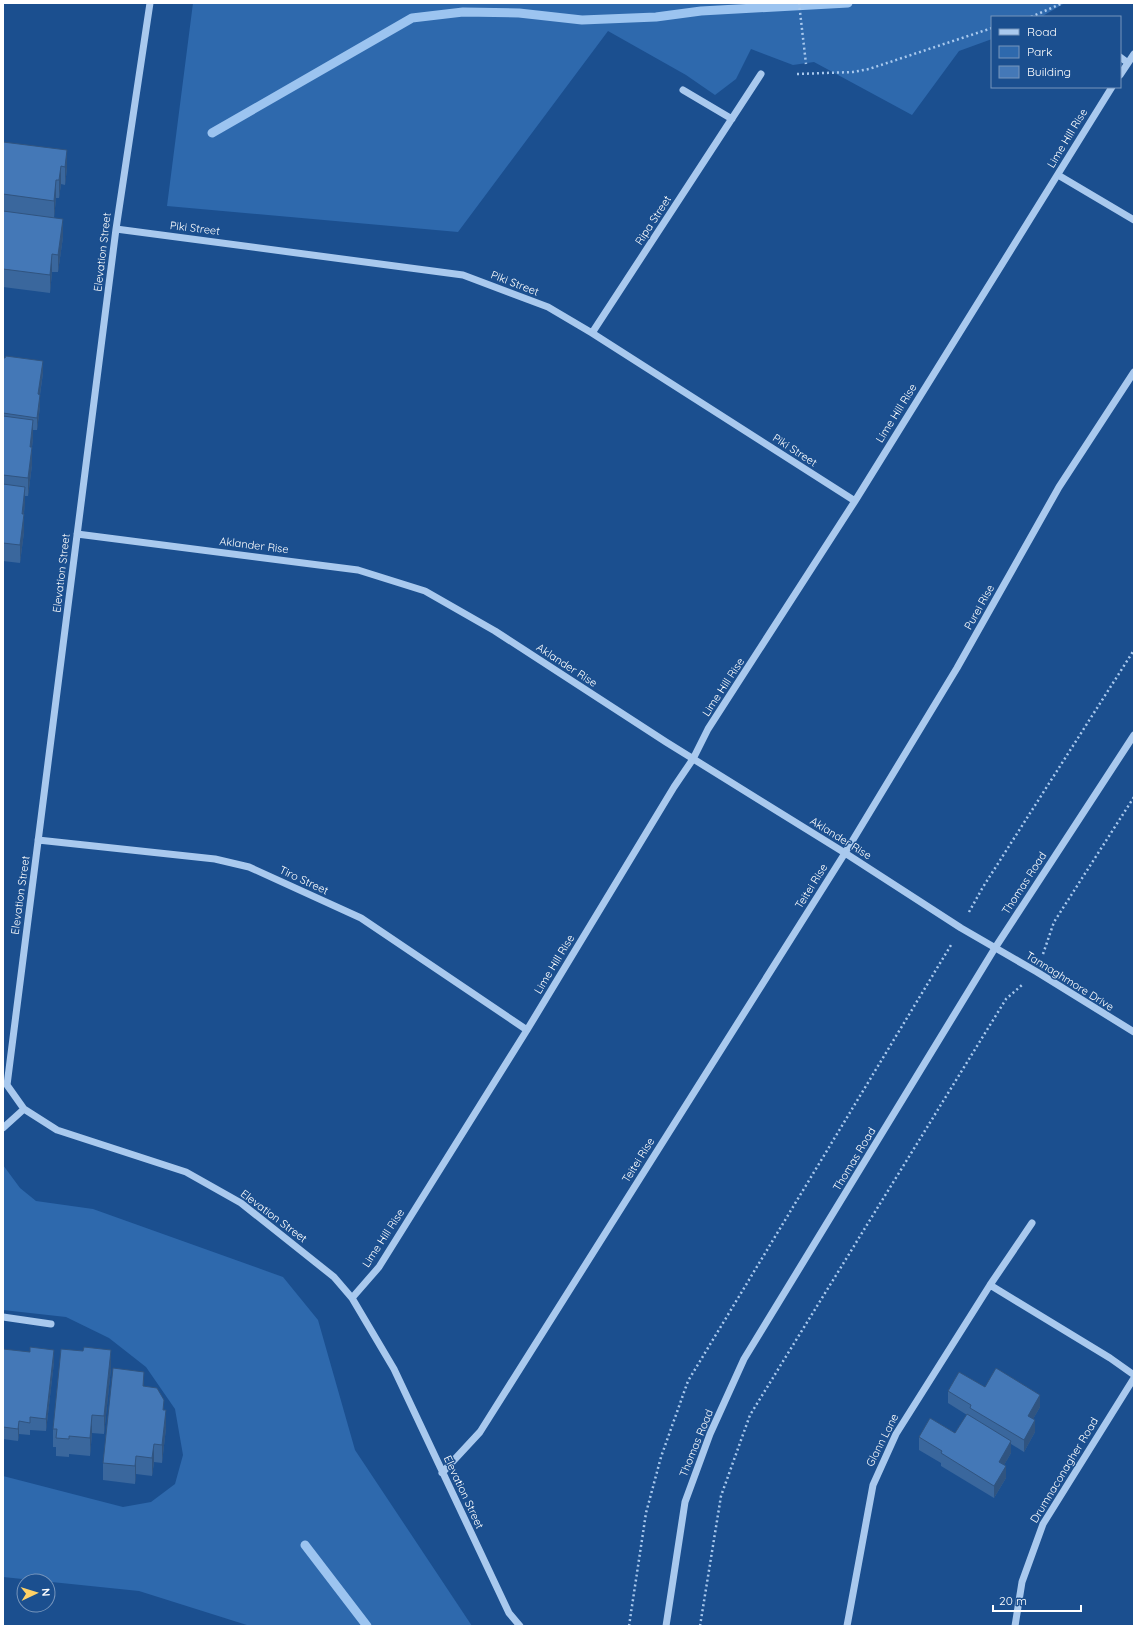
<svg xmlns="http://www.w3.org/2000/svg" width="1137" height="1629" viewBox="0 0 1137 1629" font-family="Quicksand,sans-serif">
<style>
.green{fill:#2e69ad}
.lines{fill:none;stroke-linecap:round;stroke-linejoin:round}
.stream{stroke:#9cc4f0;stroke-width:9}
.path{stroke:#a9c9ee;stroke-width:2.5;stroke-dasharray:2 3;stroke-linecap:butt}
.minor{stroke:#a9c9ee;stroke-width:7}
.wall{fill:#3a679d}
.shaded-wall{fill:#305480}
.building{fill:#4478b7;stroke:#305480}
.labels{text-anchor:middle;stroke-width:3;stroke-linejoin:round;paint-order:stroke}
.street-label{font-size:11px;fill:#fff;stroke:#1b4f8f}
</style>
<rect width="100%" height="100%" fill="#1b4f8f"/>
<path class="green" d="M193 3H1065L1041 17H992V39L959 51 912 115 814 62 793 65 751 49 736 79 715 95 686 75 608 31 458 232 167 206Z
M3 1165 20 1188 36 1201 93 1209 283 1277 318 1320 355 1450 472 1626H250L139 1591 3 1577V1476L123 1507 151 1502 175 1484 183 1455 175 1409 146 1367 109 1338 66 1317 3 1310Z"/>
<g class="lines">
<path class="stream" d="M212 133 412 18 463 12 519 13 582 20 656 17 701 11 848 3
M305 1545 367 1626"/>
<path class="path" d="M799 3 806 64
M1031 17 1063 3
M797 74 853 72 869 69 992 28
M969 912 983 887 1134 650
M1043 954 1054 922 1134 797
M629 1626 646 1513 661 1457 688 1381 951 945
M700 1626 721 1496 750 1415 1006 999 1022 985"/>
<path class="minor" d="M150 3 116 229 7 1085 24 1109 57 1130 186 1172 241 1203 334 1277 352 1298 394 1369 509 1613 520 1626
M1120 57 1128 63
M1120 75 1134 54
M683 90 732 119
M1058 175 1134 220
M116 229 463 275 548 307 592 333 855 501
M592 333 761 74
M77 534 358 570 425 591 495 631 666 742 845 853 961 928 1037 972 1134 1032
M38 840 215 859 249 867 361 918 527 1030
M3 1128 24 1109
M990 1285 1032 1223
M352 1298 379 1267 527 1030 674 787 693 759 708 729 855 501 1112 87
M3 1317 51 1324
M442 1473 480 1432 845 853 957 668 1059 487 1134 372
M666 1626 685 1502 710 1434 744 1359 995 948 1134 735
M847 1626 873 1485 896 1434 990 1285 1110 1358 1134 1375
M1015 1626 1022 1582 1043 1524 1134 1378"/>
</g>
<path class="wall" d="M3 142 67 168 65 185 61 184 59 198H56L54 218 63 237 58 272H52L50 293 3 287Z
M3 358 43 373 40 395V407L37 430H33V438L32 447V465L28 496H25L24 514V532L20 563 3 561Z
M3 1349 54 1362 46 1431 30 1430V1435L19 1434 18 1441 3 1439Z
M111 1368 104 1434 92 1433 90 1456 69 1454V1457L56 1456V1447H53V1429Z
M144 1386 164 1410 166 1428 162 1463 154 1462 152 1476 136 1474 135 1484 103 1480V1463Z
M985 1387 1040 1407 1033 1419 1035 1432 1024 1452 1011 1444V1453L1004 1465 1006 1478 994 1498 941 1466V1463L919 1450V1437L955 1433 967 1415 948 1403V1391Z"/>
<path class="shaded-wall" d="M67 150V168L65 185V167Z
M61 166V184L59 198V180Z
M56 180V198L54 219V201Z
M63 219V237L58 272V255Z
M52 254V272L50 293V275Z
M43 361V373L38 407V394Z
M40 395V407L37 430V418Z
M33 420V438L30 465V447Z
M32 447V465L28 496V478Z
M25 487V505L23 518 24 514V532L20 563V545L22 514Z
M54 1350V1362L46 1431V1419Z
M111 1350V1368L104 1434V1416Z
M144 1372V1390L143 1386Z
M1040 1395V1407L1028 1428V1416Z
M166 1410V1428L162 1463V1445Z
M92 1415V1433L90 1456V1438Z
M1035 1420V1432L1024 1452V1440Z
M19 1421V1434L18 1441V1429Z
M1011 1441V1453L999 1474V1462Z
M154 1444V1462L152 1476V1458Z
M136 1456V1474L135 1484V1466Z
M1006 1466V1478L994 1498V1486Z"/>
<path class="building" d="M3 142 67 150 65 167 61 166 59 180H56L54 201 3 194Z
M3 211 63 219 58 255 52 254 50 275 3 269Z
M6 356 43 361 38 394 40 395 37 418 3 413V358H5Z
M3 416 33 420 30 447H32L28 478 3 475Z
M3 484 25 487 22 514H24L20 545 3 543Z
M30 1347 54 1350 46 1419 30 1417V1423L19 1421 18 1429 3 1427V1349L30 1352Z
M84 1347 111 1350 104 1416 92 1415 90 1438 69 1436V1439L56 1438 57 1429H53L61 1349 83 1351Z
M113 1368 144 1372 143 1386 157 1388 164 1400 163 1410H166L162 1445 154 1444 152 1458 136 1456 135 1466 103 1463Z
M996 1368 1040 1395 1028 1416 1035 1420 1024 1440 970 1408 971 1405 948 1391 959 1372 985 1387Z
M967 1414 1011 1441 999 1462 1006 1466 994 1486 941 1453 942 1451 919 1437 930 1418 955 1433Z"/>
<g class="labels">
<g class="street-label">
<text transform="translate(1067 138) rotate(-59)" y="4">Lime Hill Rise</text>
<text transform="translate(653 220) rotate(-57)" y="4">Ripa Street</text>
<text transform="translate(195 228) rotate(7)" y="4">Piki Street</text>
<text transform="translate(102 252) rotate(-83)" y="4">Elevation Street</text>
<text transform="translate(515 283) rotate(21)" y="4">Piki Street</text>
<text transform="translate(896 413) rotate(-58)" y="4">Lime Hill Rise</text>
<text transform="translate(795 450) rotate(33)" y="4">Piki Street</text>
<text transform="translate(254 545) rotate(7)" y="4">Aklander Rise</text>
<text transform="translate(61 573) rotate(-83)" y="4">Elevation Street</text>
<text transform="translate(979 607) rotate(-61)" y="4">Purei Rise</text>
<text transform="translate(567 665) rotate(33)" y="4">Aklander Rise</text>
<text transform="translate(723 687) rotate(-57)" y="4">Lime Hill Rise</text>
<text transform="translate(841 838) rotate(32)" y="4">Aklander Rise</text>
<text transform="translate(304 880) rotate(25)" y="4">Tiro Street</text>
<text transform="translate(1024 883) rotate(-57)" y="4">Thomas Road</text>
<text transform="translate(811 886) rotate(-58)" y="4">Teitei Rise</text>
<text transform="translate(20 895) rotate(-82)" y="4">Elevation Street</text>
<text transform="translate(554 964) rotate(-59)" y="4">Lime Hill Rise</text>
<text transform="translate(1070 981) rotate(32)" y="4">Tannaghmore Drive</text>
<text transform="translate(854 1159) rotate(-59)" y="4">Thomas Road</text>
<text transform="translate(638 1160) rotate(-58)" y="4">Teitei Rise</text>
<text transform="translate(274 1216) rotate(37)" y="4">Elevation Street</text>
<text transform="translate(383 1238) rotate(-57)" y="4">Lime Hill Rise</text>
<text transform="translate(882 1440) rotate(-63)" y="4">Glann Lane</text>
<text transform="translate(696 1443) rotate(-68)" y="4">Thomas Road</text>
<text transform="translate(1064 1470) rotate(-59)" y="4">Drumnaconagher Road</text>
<text transform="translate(464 1492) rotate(65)" y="4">Elevation Street</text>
</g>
</g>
<rect width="1137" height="1629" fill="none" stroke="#ffffff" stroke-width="8"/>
<rect x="991" y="16" width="130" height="72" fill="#1b4f8f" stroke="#7695bc"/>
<rect x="999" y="29" width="20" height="6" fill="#a9c9ee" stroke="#7695bc"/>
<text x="1027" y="36" font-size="12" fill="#ffffff">Road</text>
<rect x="999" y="46" width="20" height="12" fill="#2e69ad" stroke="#7695bc"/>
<text x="1027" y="56" font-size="12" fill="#ffffff">Park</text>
<rect x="999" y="66" width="20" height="12" fill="#4478b7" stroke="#7695bc"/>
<text x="1027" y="76" font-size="12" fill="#ffffff">Building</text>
<g transform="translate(36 1593) rotate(86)"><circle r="19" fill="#1b4f8f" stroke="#7695bc"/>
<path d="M0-3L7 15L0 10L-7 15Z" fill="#ffd166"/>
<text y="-6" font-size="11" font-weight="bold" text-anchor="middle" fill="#ffffff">N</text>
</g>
<path d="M993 1605v6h88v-6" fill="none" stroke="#ffffff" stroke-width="2"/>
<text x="999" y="1605" font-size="12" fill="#ffffff" stroke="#1b4f8f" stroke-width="3" paint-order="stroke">20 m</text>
</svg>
